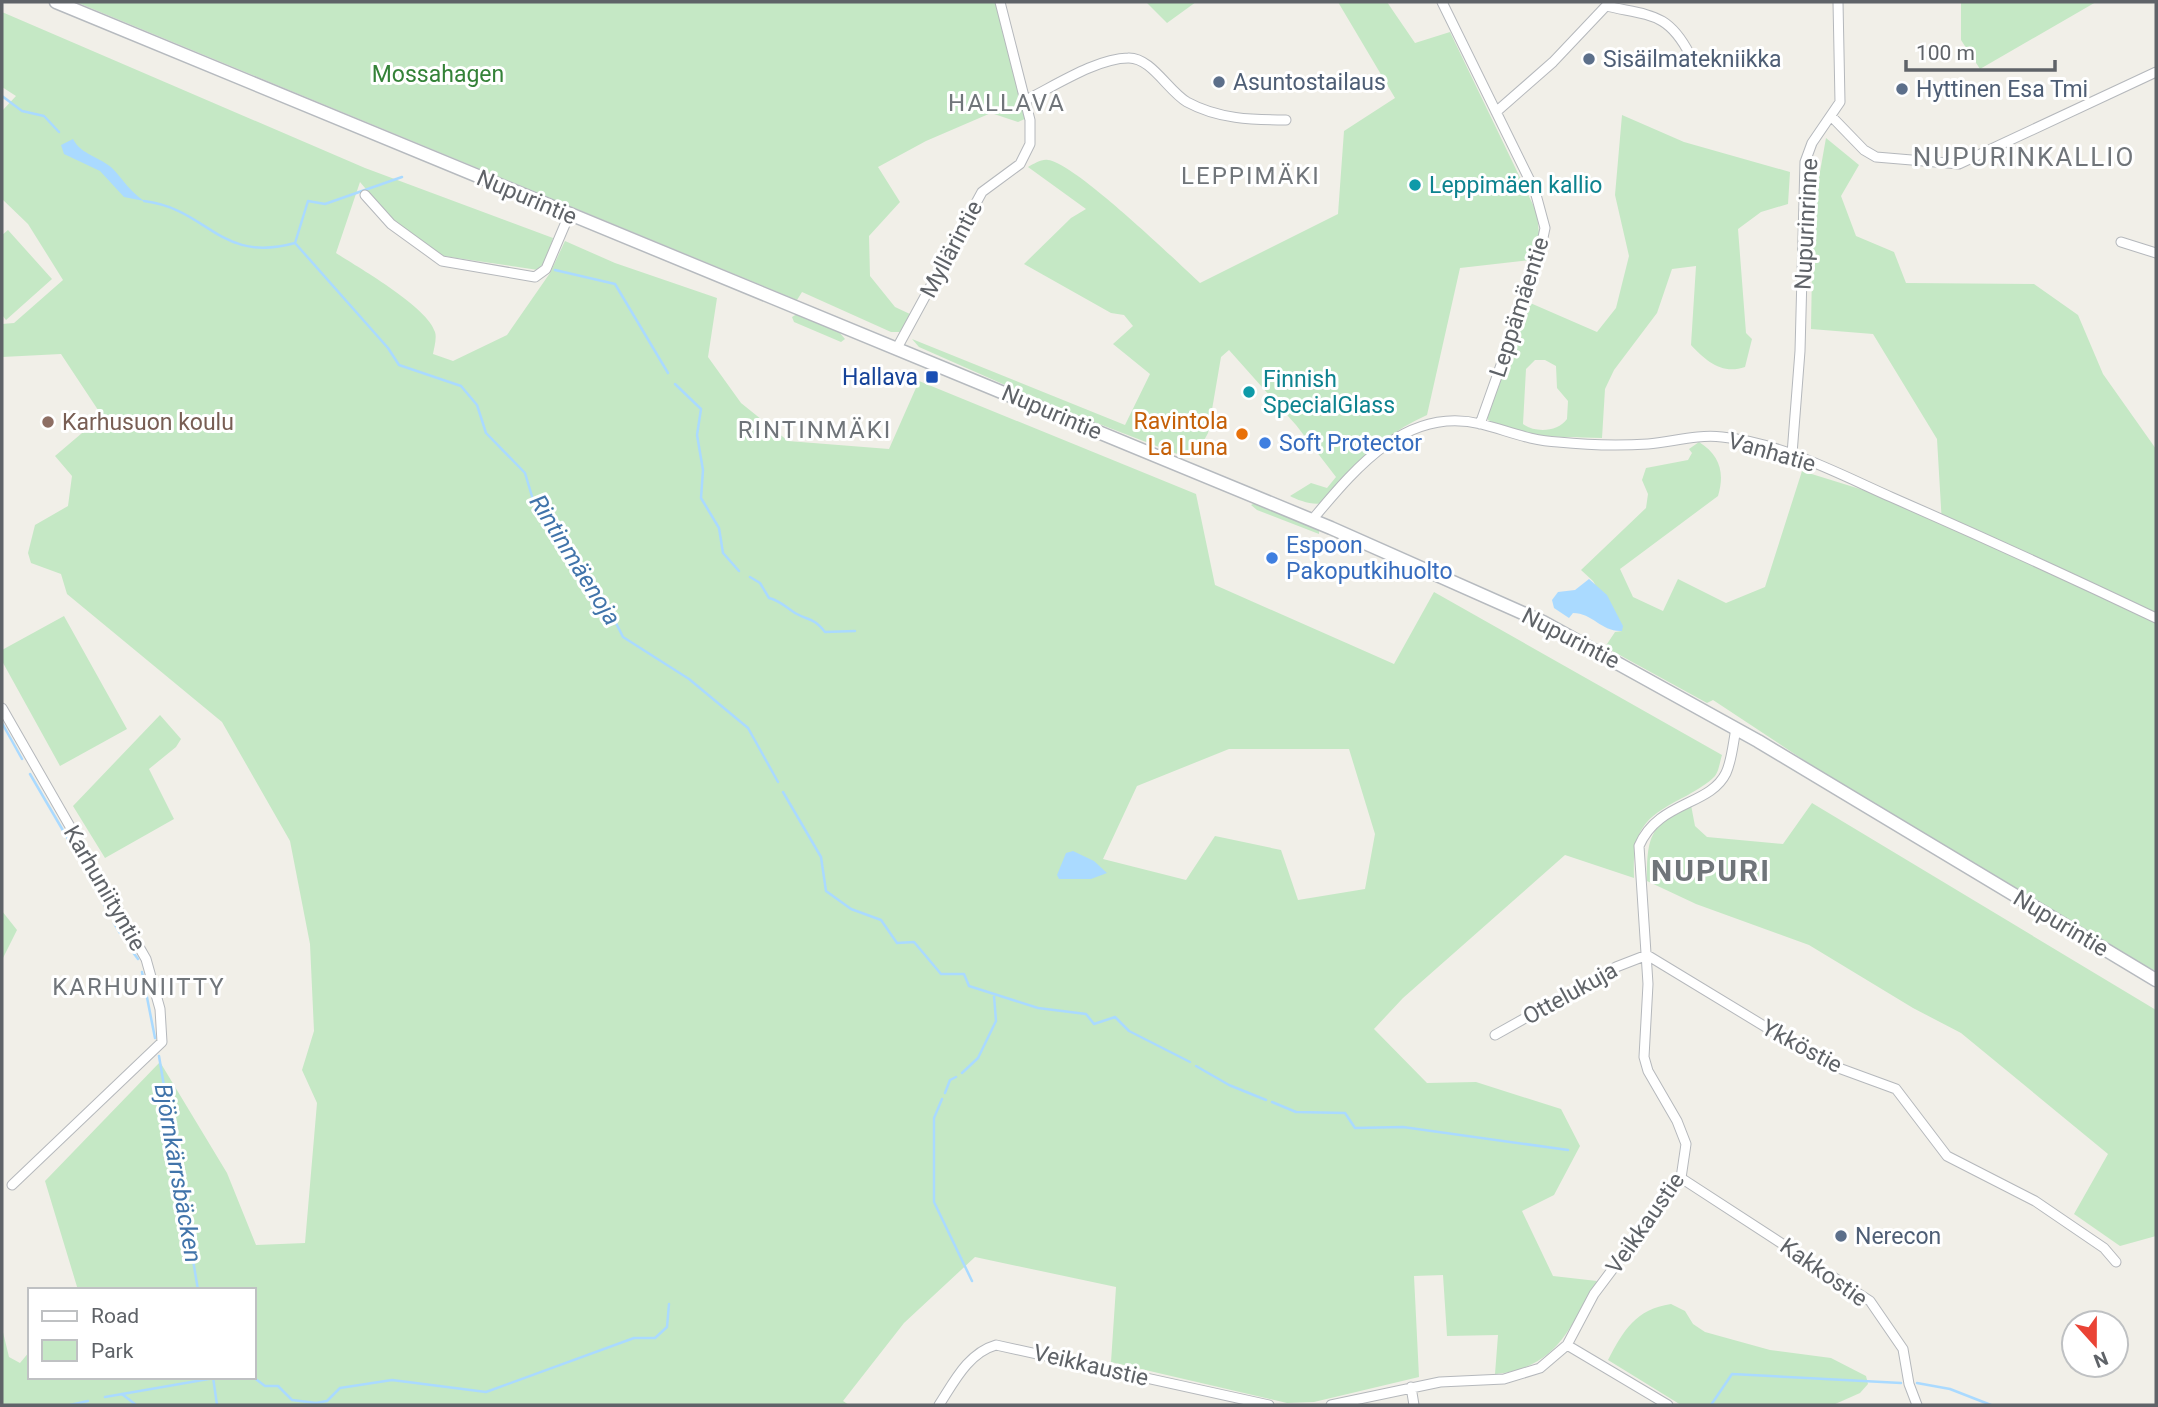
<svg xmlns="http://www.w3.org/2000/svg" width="2158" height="1407" viewBox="0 0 2158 1407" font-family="Roboto,sans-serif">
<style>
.green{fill:#c5e8c5;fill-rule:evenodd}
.water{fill:#aadaff}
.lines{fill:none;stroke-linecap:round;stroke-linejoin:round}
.stream{stroke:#aadaff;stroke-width:2.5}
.minor-casing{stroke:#b5b8bc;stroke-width:11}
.secondary-casing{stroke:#b6babf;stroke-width:15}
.minor{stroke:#fff;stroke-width:9}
.secondary{stroke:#fff;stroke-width:12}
.service-dot{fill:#5c6f8a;stroke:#fff;stroke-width:2.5}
.culture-dot{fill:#0f9aa8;stroke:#fff;stroke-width:2.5}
.transit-dot{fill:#1a4fb4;stroke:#fff;stroke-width:2.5}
.education-dot{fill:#8d6e63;stroke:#fff;stroke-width:2.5}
.food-dot{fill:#e8710a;stroke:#fff;stroke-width:2.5}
.shop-dot{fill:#3f7fe0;stroke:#fff;stroke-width:2.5}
.labels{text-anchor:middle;stroke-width:6;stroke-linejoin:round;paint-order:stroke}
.service-label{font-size:23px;fill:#4e5e75;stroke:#fff;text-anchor:start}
.park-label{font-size:23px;fill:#348238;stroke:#fff}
.culture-label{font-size:23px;fill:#0d838f;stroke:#fff;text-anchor:start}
.street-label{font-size:23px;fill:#5f6368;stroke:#fff}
.transit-label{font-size:23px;fill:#164399;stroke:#fff;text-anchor:end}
.food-label{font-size:23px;fill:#c56008;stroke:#fff;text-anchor:end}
.education-label{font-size:23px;fill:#785e54;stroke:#fff;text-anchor:start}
.shop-label{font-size:23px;fill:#366cbe;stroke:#fff;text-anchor:start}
.neighbourhood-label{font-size:24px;letter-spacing:2px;fill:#70757a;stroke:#fff}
.water-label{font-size:24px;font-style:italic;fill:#4174aa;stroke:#fff}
.quarter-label{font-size:26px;letter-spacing:2px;fill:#70757a;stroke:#fff}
.district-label{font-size:30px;font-weight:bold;letter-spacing:2px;fill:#70757a;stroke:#fff}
</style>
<rect width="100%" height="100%" fill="#f1efe8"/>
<path class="green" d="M76 2H996L1027 118 1018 122 991 113 926 141 878 167 900 202 869 236 870 276 895 307 912 315 900 332H891L802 292 797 300Z
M1146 2H1196L1167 23Z
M1338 2H1387L1415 43 1450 32 1537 213 1539 234 1530 260 1460 268 1427 415C1395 429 1367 452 1343 477 1336 484 1331 499 1322 503 1314 506 1297 500 1290 496L1311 483 1327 488 1336 477 1296 425 1229 350 1221 357 1208 433 1195 457 1188 454 1185 457 1055 407 919 347 912 339 1125 425 1150 374 1113 344 1133 326 1124 315 1111 313 1024 264 1071 218 1086 209 1028 167C1034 164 1041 159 1048 160 1075 163 1175 260 1200 283L1338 214 1344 131 1395 98Z
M1961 2H2096L1980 69 1961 40Z
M2 12 365 168 553 238 547 260 538 270 443 256 392 220 360 182 336 253C359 268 428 307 435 332 437 338 434 348 433 354L453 361 507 335 550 273 565 241 615 263 717 298 708 357 741 403 788 441 889 449 919 381 1196 494 1215 585 1394 664 1434 592 1722 755C1720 761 1719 771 1715 776 1709 783 1696 790 1688 795 1645 817 1632 827 1634 878L1565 855 1403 998 1374 1029 1427 1083 1476 1082 1561 1109 1580 1146 1554 1195 1522 1211 1553 1276 1597 1281C1569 1329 1557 1368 1495 1374L1498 1335 1447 1336 1443 1275 1414 1276 1419 1377 1314 1402 1287 1403 1111 1362 1116 1287 975 1257 904 1323 843 1401 849 1405H2V1328L9 1357 20 1363 30 1351V1377H254V1290H78L45 1181 160 1062 227 1173 256 1245 305 1243 317 1103 302 1070 314 1031 310 944 290 841 222 722 67 594 61 574 31 563 28 553 35 525 68 506 72 476 55 456 102 416 61 354 2 357V324L14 323 63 280 28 224 2 199V111L16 96 2 87ZM1229 749H1349L1375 834 1365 889 1298 900 1281 850 1215 836 1186 880 1103 859 1137 786Z
M1622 115 1684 142 1790 172 1788 204 1761 212 1738 229 1746 333 1752 339 1745 367C1722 375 1706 361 1691 345L1696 266 1672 269 1657 313 1614 370 1605 389 1602 438C1565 437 1522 439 1488 420L1487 415 1528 302 1597 332 1616 308 1629 256 1615 195ZM1535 360H1545L1556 366 1557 388 1568 401 1567 419C1558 432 1535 433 1523 424L1526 369Z
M1826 138 1859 165 1841 196 1856 236 1894 252 1906 283 2034 284 2078 315 2103 374 2156 449V971L2123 955 1858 796 1713 700 1707 703 1605 647 1615 632 1622 631 1593 581 1581 570 1646 508 1648 494 1642 480 1646 468 1688 460 1692 453 1689 449 1699 442C1720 455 1725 473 1718 496L1620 569 1633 597 1663 611 1678 579 1726 603 1765 587 1802 471 1873 493 1942 524 1937 439 1873 334 1811 329 1813 211Z
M8 230 52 279 6 320 2 315V235Z
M797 314 839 332 845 339 841 342 794 322 792 317Z
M1255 503 1319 530V534L1257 510 1251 505Z
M64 616 127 729 60 766 2 661V650Z
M160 715 181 739 176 747 149 769 174 819 105 858 73 806Z
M1812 803 2156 1010V1236L2120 1246 2074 1214 2108 1154 1961 1033 1913 1008 1809 945 1696 904 1647 881C1647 836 1650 825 1691 805L1695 826 1707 837 1783 844Z
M2 911 17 930 2 960Z
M1671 1304 1685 1311 1693 1324 1705 1332 1770 1350 1831 1358 1866 1376 1868 1384 1860 1393 1833 1405H1681L1608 1360C1623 1331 1636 1309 1671 1304Z"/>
<path class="water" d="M73 139C81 155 101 157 113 169 125 182 128 189 144 201L124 197 100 171 64 154 61 145Z
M1589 579 1607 595 1623 626 1622 631C1601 632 1593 613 1573 613L1569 618 1554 608 1552 600 1558 592 1575 590Z
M1073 851 1094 861 1107 873 1091 879H1059L1057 875 1066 853Z"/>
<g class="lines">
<path class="stream" d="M2 96 22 111 44 116 59 132
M144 201C209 209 219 264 295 243
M295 243 388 348 399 365 461 386 477 405 486 433 525 473 534 503 568 558 602 595 623 637 689 679 748 728 778 782
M295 243 308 201 325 204 402 177
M555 270 615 284 668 373
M675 384 701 409 697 435 703 470 701 498 719 528 723 553 739 571
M750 577 760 583 769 598C781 601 785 607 795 613 809 621 813 617 825 632L855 631
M2 723 22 759
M30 774 75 851
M783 792 821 857 826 891 851 909 881 920 897 943 914 942 941 974H964L969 986 1038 1008 1086 1014 1094 1024 1115 1017 1129 1031 1190 1062
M83 866 106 908
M114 923 120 933
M129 947 138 959
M142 972 155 1038
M159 1056 198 1290
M1196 1066 1229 1085 1266 1100
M962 1073 978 1058 996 1021 994 996
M945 1093 950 1080 956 1077
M942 1099 934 1118V1202L972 1281
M1272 1102 1296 1112 1345 1113 1355 1128 1403 1127 1568 1150
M213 1377 217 1405
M253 1377 265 1386H278L292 1400 316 1403 327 1401 340 1388 392 1380 486 1392 634 1338H655L667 1327 669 1304
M1917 1383 1950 1389 1991 1405
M122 1394 136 1405
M105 1397 220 1377
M70 1405 88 1401
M1711 1405 1732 1374 1901 1383"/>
<defs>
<path id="minor" d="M1442 2 1535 191 1545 228 1538 261 1480 424
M1024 101C1053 87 1097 58 1128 58 1151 57 1168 91 1187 102 1218 119 1252 120 1286 120
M1496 112 1553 62 1606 6C1650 16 1668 12 1690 55
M1831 116 1864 150 1876 157 1959 164 2156 72
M365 195 391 224 442 261 535 277 546 269 569 215
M2121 242 2156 253
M897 348 982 192 1020 164 1030 144V120L1000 2
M1792 454 1800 351 1805 162 1812 143 1840 102 1838 2
M1312 520C1354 470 1406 405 1481 424 1506 430 1530 441 1558 442 1587 445 1618 446 1648 444 1672 442 1697 434 1722 437 1781 443 1837 473 1891 497 1980 536 2068 576 2156 618
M2 708 146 959 160 1009 162 1042 12 1185
M1495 1035 1616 967 1647 955 1825 1063 1896 1089 1947 1156 2035 1201 2104 1248 2116 1262
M1681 1178 1870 1301 1903 1349 1909 1384 1917 1405
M1567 1345 1668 1405
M1411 1387 1414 1405
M939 1405C954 1382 968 1353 996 1345L1269 1405
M1331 1405 1440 1382 1504 1379 1540 1368 1567 1345 1594 1294 1681 1178 1686 1144 1677 1121 1648 1071 1644 1057 1648 984 1639 846C1658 801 1710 806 1726 773 1732 760 1733 743 1736 729"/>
<path id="secondary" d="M56 2 1331 528 1543 622 1758 741 2156 980"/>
</defs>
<use href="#minor" class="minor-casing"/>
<use href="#secondary" class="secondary-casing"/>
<use href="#minor" class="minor"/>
<use href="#secondary" class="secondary"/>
</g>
<g class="service-dot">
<circle cx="1589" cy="59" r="7"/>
<circle cx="1219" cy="82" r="7"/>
<circle cx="1902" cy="89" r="7"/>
<circle cx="1841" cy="1236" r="7"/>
</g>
<g class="culture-dot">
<circle cx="1415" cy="185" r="7"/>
<circle cx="1249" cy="392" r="7"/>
</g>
<rect class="transit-dot" x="925" y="370" width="14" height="14" rx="3.5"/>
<circle class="education-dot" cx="48" cy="422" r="7"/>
<circle class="food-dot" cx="1242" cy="434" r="7"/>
<g class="shop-dot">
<circle cx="1265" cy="443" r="7"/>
<circle cx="1272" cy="558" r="7"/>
</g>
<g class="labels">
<g class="service-label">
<text x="1603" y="67">Sisäilmatekniikka</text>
<text x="1233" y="90">Asuntostailaus</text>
<text x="1916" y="97">Hyttinen Esa Tmi</text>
<text x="1855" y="1244">Nerecon</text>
</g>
<g class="park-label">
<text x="438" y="82">Mossahagen</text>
</g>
<g class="culture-label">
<text x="1429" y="193">Leppimäen kallio</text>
<text x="1263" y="387">Finnish<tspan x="1263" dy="26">SpecialGlass</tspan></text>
</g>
<g class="street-label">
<text transform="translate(527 197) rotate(23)" y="8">Nupurintie</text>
<text transform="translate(1806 224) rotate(-87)" y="8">Nupurinrinne</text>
<text transform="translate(951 249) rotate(-62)" y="8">Myllärintie</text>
<text transform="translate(1519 307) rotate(-72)" y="8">Leppämäentie</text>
<text transform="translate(1052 412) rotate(23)" y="8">Nupurintie</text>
<text transform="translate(1772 452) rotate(16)" y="8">Vanhatie</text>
<text transform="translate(1571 638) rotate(27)" y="8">Nupurintie</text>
<text transform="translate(105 888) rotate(60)" y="8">Karhuniityntie</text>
<text transform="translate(2061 923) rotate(31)" y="8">Nupurintie</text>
<text transform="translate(1570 993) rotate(-29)" y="8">Ottelukuja</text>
<text transform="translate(1802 1046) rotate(28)" y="8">Ykköstie</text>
<text transform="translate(1645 1223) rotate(-55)" y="8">Veikkaustie</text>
<text transform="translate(1824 1272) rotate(35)" y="8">Kakkostie</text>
<text transform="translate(1091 1365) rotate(13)" y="8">Veikkaustie</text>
</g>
<g class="transit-label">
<text x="918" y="385">Hallava</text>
</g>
<g class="food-label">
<text x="1228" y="429">Ravintola<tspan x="1228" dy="26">La Luna</tspan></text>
</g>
<g class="education-label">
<text x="62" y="430">Karhusuon koulu</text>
</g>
<g class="shop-label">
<text x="1279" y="451">Soft Protector</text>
<text x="1286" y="553">Espoon<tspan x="1286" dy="26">Pakoputkihuolto</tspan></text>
</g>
<g class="neighbourhood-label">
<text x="1007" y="111">HALLAVA</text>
<text x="1251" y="184">LEPPIMÄKI</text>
<text x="815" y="438">RINTINMÄKI</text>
<text x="139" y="995">KARHUNIITTY</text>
</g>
<g class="water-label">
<text transform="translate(575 560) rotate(58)" y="8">Rintinmäenoja</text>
<text transform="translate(178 1173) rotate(80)" y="8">Björnkärrsbäcken</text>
</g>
<g class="quarter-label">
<text x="2024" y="166">NUPURINKALLIO</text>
</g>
<g class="district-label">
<text x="1711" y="881">NUPURI</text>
</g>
</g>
<rect width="2158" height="1407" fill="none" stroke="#5f6368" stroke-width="7"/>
<rect x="28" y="1288" width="228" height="91" fill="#ffffff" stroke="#bfc1c3" stroke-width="2"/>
<rect x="42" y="1311" width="35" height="10" fill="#ffffff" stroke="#bfc1c3" stroke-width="2"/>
<text x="91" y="1323" font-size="21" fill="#5f6368">Road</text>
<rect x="42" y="1340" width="35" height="21" fill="#c5e8c5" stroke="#bfc1c3" stroke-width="2"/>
<text x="91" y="1358" font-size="21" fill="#5f6368">Park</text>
<g transform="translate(2095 1344) rotate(159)"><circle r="33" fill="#ffffff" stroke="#bfc1c3" stroke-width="2"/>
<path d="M0-5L12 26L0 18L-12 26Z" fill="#ea4335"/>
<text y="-10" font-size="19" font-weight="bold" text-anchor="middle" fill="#5f6368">N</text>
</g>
<path d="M1906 60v10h149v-10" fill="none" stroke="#5f6368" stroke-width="3.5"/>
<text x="1916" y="60" font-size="21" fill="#5f6368" stroke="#ffffff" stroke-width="5" paint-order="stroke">100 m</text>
</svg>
